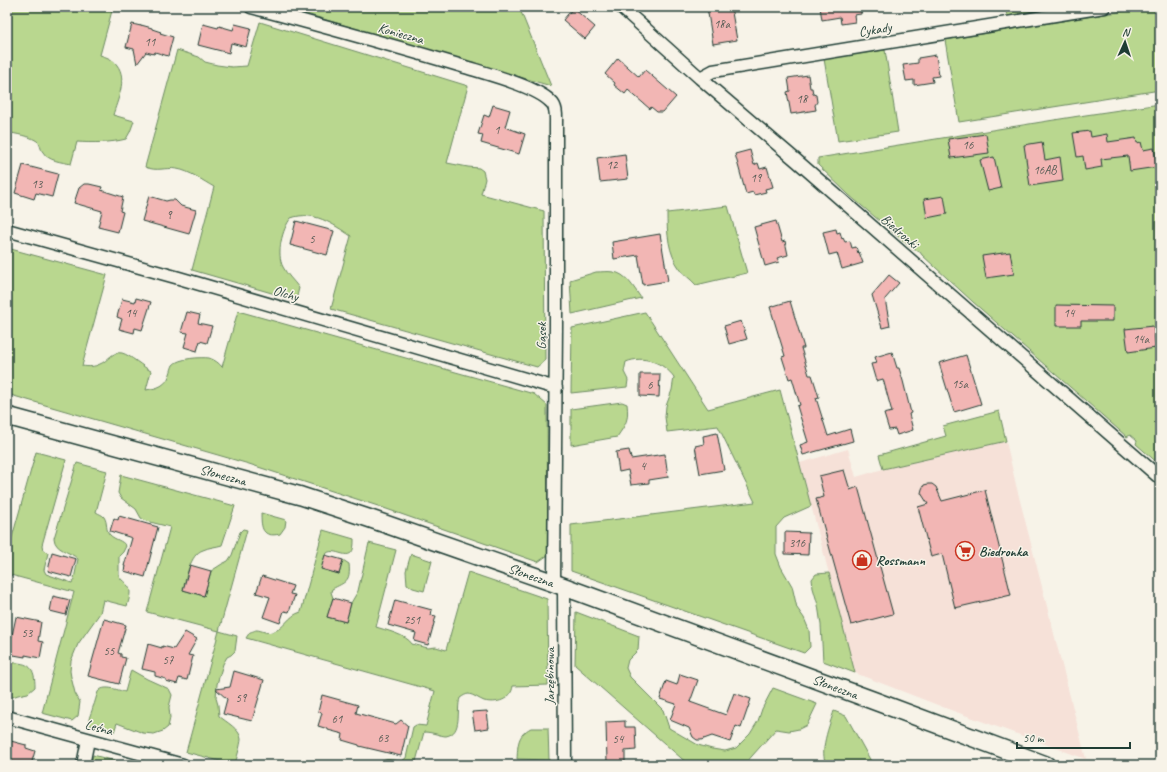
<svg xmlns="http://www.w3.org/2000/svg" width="1167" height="772" viewBox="0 0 1167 772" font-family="Caveat,sans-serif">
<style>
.built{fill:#f6e1d8}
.green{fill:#b9d78f;stroke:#6c8a62}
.building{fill:#f2b6b4;stroke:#1f3d34}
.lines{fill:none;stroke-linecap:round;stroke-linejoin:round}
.street-casing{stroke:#1f3d34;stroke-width:15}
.secondary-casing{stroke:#1f3d34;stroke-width:20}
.street{stroke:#f7f3e8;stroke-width:12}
.secondary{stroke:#f7f3e8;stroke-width:17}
.labels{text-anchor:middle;stroke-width:3;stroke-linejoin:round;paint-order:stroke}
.number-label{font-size:12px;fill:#545b54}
.street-label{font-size:14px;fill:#1f3d34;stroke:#f7f3e8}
.poi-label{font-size:14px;font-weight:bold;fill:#1f3d34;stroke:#f7f3e8;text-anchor:start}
</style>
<rect width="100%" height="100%" fill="#f7f3e8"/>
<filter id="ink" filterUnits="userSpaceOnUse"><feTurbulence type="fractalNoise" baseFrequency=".025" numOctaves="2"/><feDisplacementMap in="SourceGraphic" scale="8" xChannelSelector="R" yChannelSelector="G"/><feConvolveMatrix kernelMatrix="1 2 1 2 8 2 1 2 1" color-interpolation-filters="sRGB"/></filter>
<g filter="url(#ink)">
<path class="built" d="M1006 441 1016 485 1086 759 948 709 855 673 800 463 848 449 856 477 883 469Z"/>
<path class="green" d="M7 7H113L100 55C106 57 113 59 117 65 128 79 117 101 113 115L134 121 130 132 126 139C111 143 92 143 77 142L71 164C62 162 48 161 43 152 40 149 41 144 37 141 30 136 15 134 7 132Z
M297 7H519L551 86 406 44 300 12 301 8Z
M1005 7H1059L1007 16Z
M1149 7H1160V90L959 122 945 40Z
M260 22 468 86 447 163 468 167 479 168 483 171 485 179 481 194 544 211 545 360 537 367 331 309 351 236C333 224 313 210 291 218 282 229 276 254 283 267 287 275 294 281 299 288L296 300 192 270 214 187C203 181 190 171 177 169 165 167 157 172 145 167L177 50 199 57 205 62 217 65 232 67 247 66Z
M885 50 898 132 838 141 824 59Z
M1160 104V465L1136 444 1137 441 1130 435 1127 437 973 302 922 255 920 252 913 249 849 195 818 165V158L1079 116Z
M728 206 747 273 696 285C691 279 684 275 680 269 668 253 667 233 667 213Z
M7 248 107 275 82 366C89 367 94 367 100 364 108 361 112 351 122 353 130 355 143 367 151 371L146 390C158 388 166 386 170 374 171 371 172 367 173 365 178 358 202 357 209 358 215 360 219 363 222 367L238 311 534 394 547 405 548 555 538 562 378 506 249 464 7 394Z
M596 272C602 272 608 271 613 272 626 273 634 288 641 298L572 314 570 280Z
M645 312 708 409 780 390 811 506 784 518 776 527V554L781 567 792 586 797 608 804 618 809 630 810 647 804 653 571 571V525L755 502 718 426 667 432 665 417 666 406 672 390 674 377C663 362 643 355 626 362L624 372 628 380 627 387 571 393 572 328Z
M622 402 627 404C629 420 626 424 617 437L571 445V409Z
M999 411 1006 441 883 469 879 455 946 436 943 426Z
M36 452 66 460 42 545 43 550 48 553 44 570 46 574 72 583 74 579 78 559C70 551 55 551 54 538L77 463 107 471 96 512C99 514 103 515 104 517 108 523 105 530 110 535 115 540 122 540 126 546L123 552 119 556V576C121 580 126 583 128 586 132 591 129 600 127 606L103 600 100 613 78 644 71 661 70 671 71 677 75 693 80 702 78 716 72 721 42 713 74 592 7 574V540L11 541Z
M121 475 235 506 222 545C216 547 209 547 203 550 190 554 186 578 183 590L204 596 211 571 222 564 228 561 232 555 240 532 243 529 247 530 219 631 237 636 235 651 231 655 227 657 223 664 217 684 216 698 218 705 219 716C226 722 240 729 241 739 241 744 236 760 235 765L186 752 219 631 147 612 170 527 146 521 141 518 136 509 121 498 118 493Z
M261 513 286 520 285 527 280 534C262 538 261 528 261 513Z
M323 530 354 539C355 568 336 546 327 553 324 556 323 564 322 568L339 574 343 560 349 564C351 582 345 582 332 589L331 592 333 598 327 617 346 622 351 603 358 591 369 543 396 550 376 627C385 630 407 635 412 644L428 648 436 647 446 650 468 572 547 599 548 685 513 686C511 700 497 704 484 701 479 699 474 695 469 694 466 694 463 696 460 698 456 711 463 733 446 736 441 736 432 732 424 732L415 765H378C385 756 392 761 402 761L406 758 413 727 416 725 426 726 435 691 246 638 250 632C251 632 256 630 256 630 262 630 266 634 272 632 286 628 287 616 301 612Z
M411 554 432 561 424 591 413 588 407 584 406 571Z
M829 573 855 673 823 661 821 625 818 605 813 588 812 579 816 574Z
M576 612 639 636 638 650 628 660 626 668 630 677 663 710 669 728 698 745 712 749 725 751 736 748 750 734 758 721 762 709 773 688 817 704 807 725 799 729 789 731 776 729 744 765H689L575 665Z
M10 663C30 662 35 668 35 687L28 693 18 695 7 699V664Z
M131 670 147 679 169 689 172 695 169 707 170 718 168 727 163 731 154 734 143 733 117 723 114 732 89 725C88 717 91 715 93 707 95 703 96 697 98 692 103 684 118 690 125 692Z
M834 711 846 716 873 765H827C818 753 830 724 834 711Z
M531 728H548L549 760 517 759C518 745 517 735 531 728Z
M93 755 130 765H91Z"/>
<path class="building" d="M707 7H731L737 40 713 44Z
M820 7H861V14L854 15 855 22 841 24 840 17 822 20Z
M573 8 595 27 585 39 563 20Z
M132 24 141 26V25L152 28V29L161 32 160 33 173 37 168 56 155 52 154 54 146 52 137 64 134 49 126 47Z
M203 24 218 28 219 26 233 30 235 24 251 28 246 47 231 43 229 53 198 45Z
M936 55 939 76 932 77 933 82 914 85V80L906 81 903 65 918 63V58Z
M618 58 639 77 645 70 676 97 663 112H657L651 107 650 109 628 90 625 94 614 85 615 83 605 74Z
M808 75 810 88H812L813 94 816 95 817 102 815 105 816 110 791 114 787 92 790 91 788 78Z
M493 105 510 110 505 127 525 134 519 154 481 143 483 135 478 134 484 115 489 117Z
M1090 131 1091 137 1107 134 1108 142 1136 138 1137 143 1141 142 1143 150 1154 148 1157 167 1130 171 1128 156 1101 159 1102 167 1085 170 1083 156 1077 157 1073 133Z
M986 134 989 153 951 158 948 139Z
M1042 142 1045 160 1060 157 1063 181 1030 186 1024 145Z
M750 150 754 165 758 163 760 169 767 167 773 187 765 189 766 192 754 195 753 192 746 194 735 154Z
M625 154 628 179 600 182 597 158Z
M994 157 1001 188 988 191 980 160Z
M23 165 58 174 52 197 36 193 34 199 15 193Z
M84 184H89L102 187 101 190 123 197 120 211 123 212 118 232 98 227 102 211 74 203 79 188Z
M149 196 166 201 170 200H175L181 206 196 210 189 234 142 221Z
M944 196 947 214 927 218 924 199Z
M296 221 334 231 327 255 290 245Z
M776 221 782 242 785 241 788 255 777 258 779 262 765 266 754 227Z
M836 229 837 233 840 232 842 239 843 238 845 242 850 241 852 248 856 247 858 253 859 252 863 263 842 269 837 253 829 255 823 232Z
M660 234 668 281 643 285 638 255 614 259 612 242Z
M1010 252 1014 274 986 278 982 256Z
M889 275 899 283 885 299 890 326 882 328 872 295Z
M136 298 151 302 142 330 135 328 134 333 119 329 122 319 117 317 122 299 135 302Z
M790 301 804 348H801L809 375H812L819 397 816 398 828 436 850 429 853 441 803 455 800 445 808 442 797 406 800 405 792 378 789 379 782 357 785 356 770 307Z
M1056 305 1113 306V321H1081V326H1056Z
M187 312 200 315 198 323 212 326 207 343 200 341 197 351 184 347 188 333 181 332Z
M741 321 747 339 729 344 724 326Z
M1153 326 1156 348 1128 352 1125 329Z
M892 352 897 368H899L903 381 911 413 909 414 913 430 897 435 895 429 889 430 884 414 892 412 883 379 876 381 871 364 877 363 875 357Z
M966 355 981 404 954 412 939 363Z
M640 374H660L659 397 640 396Z
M717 433 724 470 700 474 695 446 704 444 703 436Z
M629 450 631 459 665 454 668 477 649 480V483L631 485 628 470 619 472 616 452Z
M844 470 850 490 858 487 893 614 851 625 816 499 824 497 819 476Z
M928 484H932L936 487 942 501 985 490 1011 595 955 608 942 554 931 557 918 507 928 504 921 493 922 489 924 485Z
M119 516 158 527 145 577 124 571 125 566H124L132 538 110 531 114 518 118 520Z
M785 532 809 533 808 555 785 554Z
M52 552 76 559 71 577 48 571Z
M325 555 343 560 339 574 321 569Z
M190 565 211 571 204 596 183 590Z
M262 576 293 586 290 594 295 595 289 612 284 611 280 623 263 617 270 597 256 593Z
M53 596 70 600 66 615 50 611Z
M333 598 351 603 346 622 327 617Z
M395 600 432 610 431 615 436 616 428 645 414 641 416 633 388 625Z
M16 617 41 622 38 641 43 642 40 658 25 655V657L8 654Z
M104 619 126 625 118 653 121 654V657L126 658 119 684 88 676Z
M185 632 197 639 188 655 193 656 187 680 179 678 177 684 166 681V679L155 676V672L142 669 148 644 162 648V646L174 649Z
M234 671 264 680 252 721 223 714 227 699 216 689 230 687Z
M680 674 698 680 690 702 726 715 734 693 751 699 741 728 736 726 730 742 712 736 701 740H697L693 737 689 728 670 720 676 704 660 699 666 681 677 685Z
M322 695 358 705 356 713 396 724 401 720 408 726 401 756 359 746V745L342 740 343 734 328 730V729L318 726 322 713 318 712Z
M487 711 489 728 475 730 472 712Z
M625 721V727H635L636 750 625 751V763H607L606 722Z
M7 740 26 745V748L35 751 31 765H7Z"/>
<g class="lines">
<defs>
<path id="street" d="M251 7C322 26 392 45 462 66 484 73 536 86 551 102 557 107 556 117 556 125V324L554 583
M621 7 700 78 797 161 1160 478
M700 78 713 71 1104 7
M7 230 179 278 556 388
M564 587 565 765
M7 717 183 765
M83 765 88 740"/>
<g id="secondary">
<path id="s1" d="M7 416 301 496 368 518 554 583 872 700 1046 765"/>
</g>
</defs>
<use href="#street" class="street-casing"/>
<use href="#secondary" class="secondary-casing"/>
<use href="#street" class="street"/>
<use href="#secondary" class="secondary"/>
</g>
</g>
<defs>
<symbol id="supermarket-ring" viewBox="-11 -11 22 22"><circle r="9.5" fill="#f7f3e8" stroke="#c8321e" stroke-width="1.5"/><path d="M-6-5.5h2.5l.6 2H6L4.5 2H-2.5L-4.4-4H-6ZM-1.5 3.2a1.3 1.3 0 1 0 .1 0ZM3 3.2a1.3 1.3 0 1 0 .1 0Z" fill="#c8321e"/></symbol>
<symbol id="shop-ring" viewBox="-11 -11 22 22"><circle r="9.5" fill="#f7f3e8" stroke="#c8321e" stroke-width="1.5"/><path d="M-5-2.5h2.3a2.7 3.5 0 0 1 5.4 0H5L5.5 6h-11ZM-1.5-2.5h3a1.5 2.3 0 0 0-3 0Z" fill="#c8321e"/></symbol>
</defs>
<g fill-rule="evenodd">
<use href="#supermarket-ring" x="954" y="540" width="22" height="22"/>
<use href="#shop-ring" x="851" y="549" width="22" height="22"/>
</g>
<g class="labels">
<g class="number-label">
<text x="722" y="28">18a</text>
<text x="150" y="46">11</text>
<text x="802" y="103">18</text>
<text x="497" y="134">1</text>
<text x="968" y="149">16</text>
<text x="612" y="169">12</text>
<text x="1045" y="174">16AB</text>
<text x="756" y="182">19</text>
<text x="37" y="188">13</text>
<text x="169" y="219">9</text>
<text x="312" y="243">5</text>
<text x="131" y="317">14</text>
<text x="1069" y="317">14</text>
<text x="1141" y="343">14a</text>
<text x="960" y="388">15a</text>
<text x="650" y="389">6</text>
<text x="643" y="470">4</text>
<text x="797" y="547">316</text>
<text x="412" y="624">251</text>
<text x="27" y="637">53</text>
<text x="109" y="655">55</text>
<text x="168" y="664">57</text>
<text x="241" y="702">59</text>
<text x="337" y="723">61</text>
<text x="383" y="742">63</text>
<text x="618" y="743">54</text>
</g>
<g class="street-label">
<text transform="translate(875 29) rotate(-9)" y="5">Cykady</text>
<text transform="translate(401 33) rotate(16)" y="5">Konieczna</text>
<text transform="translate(900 231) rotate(41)" y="5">Biedronki</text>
<text transform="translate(286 293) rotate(16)" y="5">Olchy</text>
<text transform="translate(541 336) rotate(-90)" y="5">Gąsek</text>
<text dy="5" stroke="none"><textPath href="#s1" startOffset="224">Słoneczna</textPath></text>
<text dy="5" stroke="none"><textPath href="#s1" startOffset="548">Słoneczna</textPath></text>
<text transform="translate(549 676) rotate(-90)" y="5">Jarzębinowa</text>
<text dy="5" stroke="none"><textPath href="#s1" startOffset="872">Słoneczna</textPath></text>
<text transform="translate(99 727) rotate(15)" y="5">Leśna</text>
</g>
<g class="poi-label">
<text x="979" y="556">Biedronka</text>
<text x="876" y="565">Rossmann</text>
</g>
</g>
<rect width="1167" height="772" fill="none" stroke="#f7f3e8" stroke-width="24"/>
<rect x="12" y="12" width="1143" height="748" fill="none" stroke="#1f3d34" stroke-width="1.5" filter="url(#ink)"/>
<g transform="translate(1125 42) rotate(3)" stroke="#f7f3e8" stroke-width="3" paint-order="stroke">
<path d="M0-3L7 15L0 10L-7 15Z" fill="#1f3d34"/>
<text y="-6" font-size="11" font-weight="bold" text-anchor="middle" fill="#1f3d34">N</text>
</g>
<path d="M1017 742v6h113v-6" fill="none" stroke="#1f3d34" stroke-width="2"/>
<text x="1023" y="742" font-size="12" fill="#1f3d34" stroke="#f7f3e8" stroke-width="3" paint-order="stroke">50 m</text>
</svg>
